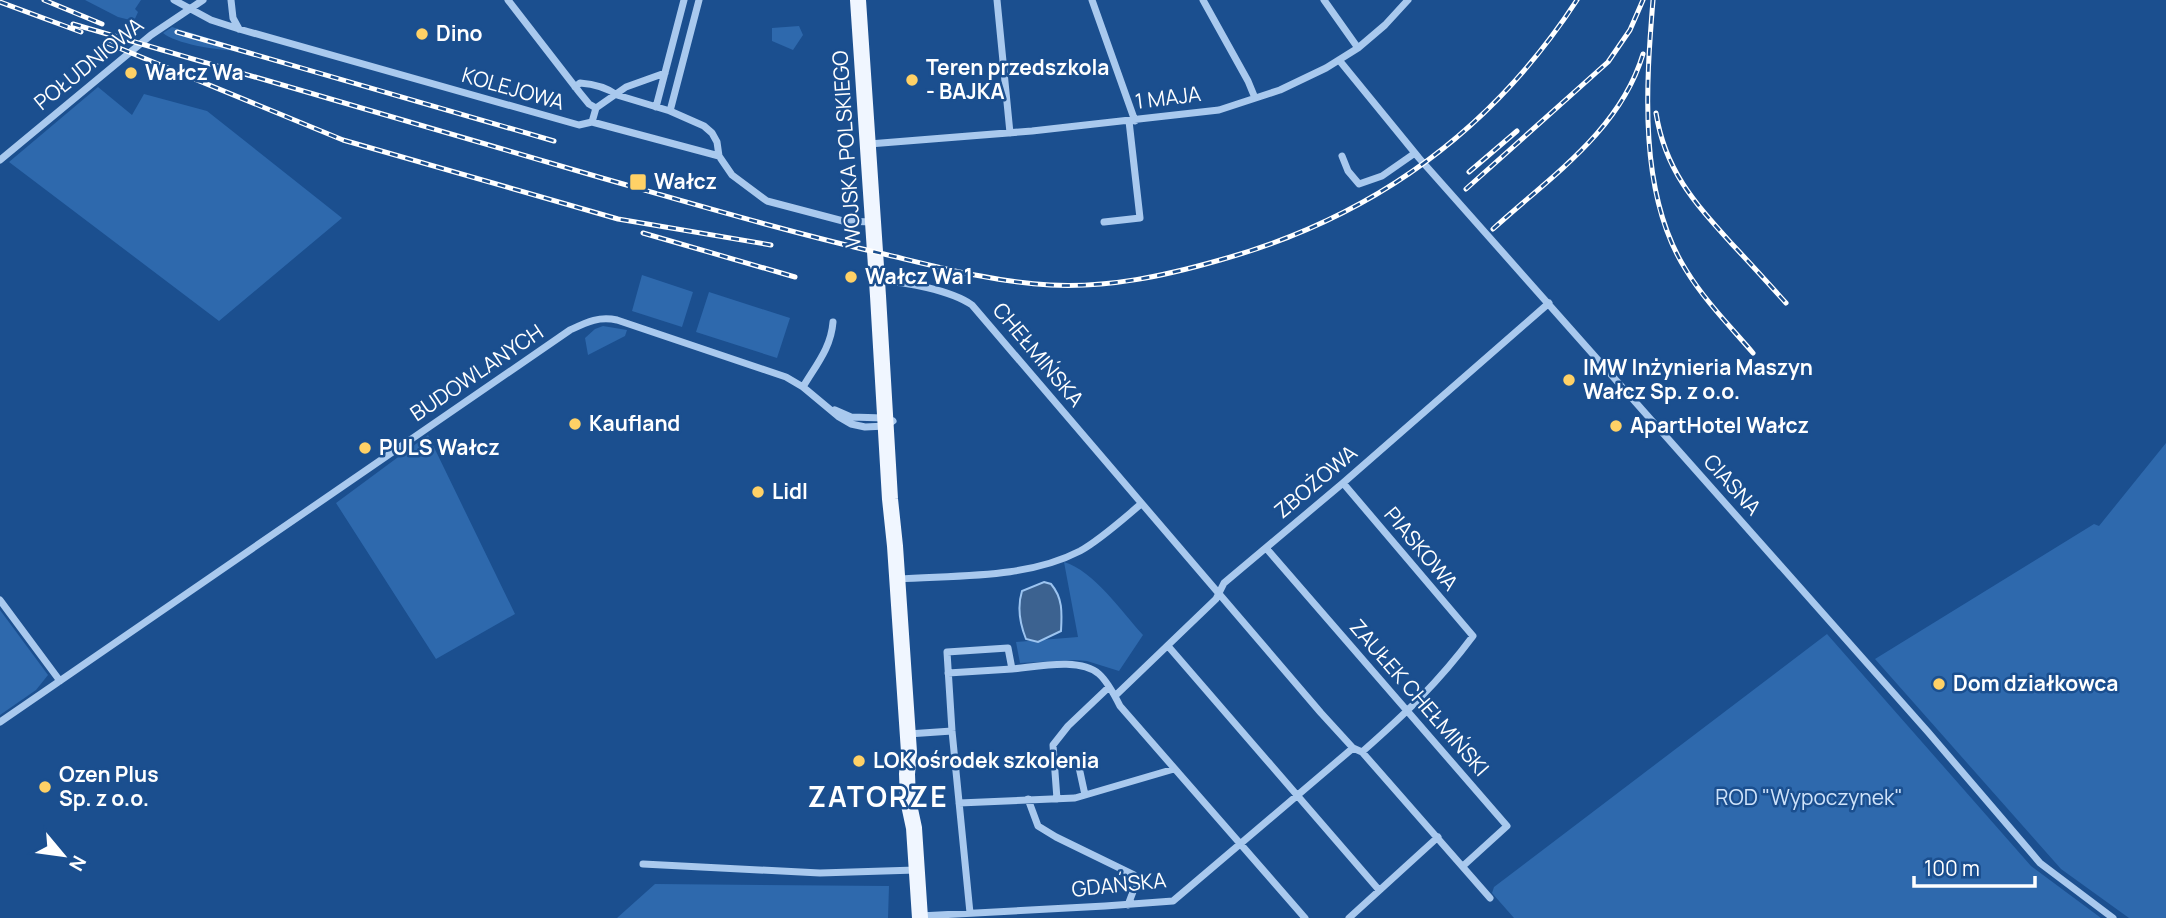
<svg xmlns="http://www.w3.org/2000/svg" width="2166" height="918" viewBox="0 0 2166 918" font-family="Manrope,sans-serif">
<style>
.green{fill:#2e69ad}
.water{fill:#3c6290;stroke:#9cc4f0;stroke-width:2}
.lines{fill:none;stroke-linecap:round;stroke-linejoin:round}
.street{stroke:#a9c9ee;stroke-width:7}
.primary{stroke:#f0f6ff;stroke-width:16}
.rail-casing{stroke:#fff;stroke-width:5}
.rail{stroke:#1b4f8f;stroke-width:2.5;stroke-dasharray:8;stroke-linecap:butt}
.poi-dot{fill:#ffd166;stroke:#1b4f8f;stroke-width:2.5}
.labels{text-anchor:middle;stroke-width:5;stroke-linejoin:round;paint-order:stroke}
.poi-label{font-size:21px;font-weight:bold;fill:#fff;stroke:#1b4f8f;text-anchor:start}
.street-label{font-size:21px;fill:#fff;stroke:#1b4f8f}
.park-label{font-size:21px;fill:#cfe3fa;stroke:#1b4f8f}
.district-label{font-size:28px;font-weight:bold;letter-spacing:2px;fill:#fff;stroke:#1b4f8f}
</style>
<rect width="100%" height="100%" fill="#1b4f8f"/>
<path class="green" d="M85 0H141L135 9 138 12 134 21 118 17Z
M799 26 803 35 793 50 772 41V28Z
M172 27 248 50C230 53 177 45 163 33Z
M98 87 132 115 144 94 207 111 342 218 219 321 9 162Z
M642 275 693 292 682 327 632 311Z
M709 292 790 318 777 358 696 332Z
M603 326 627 330 625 336 588 355 585 338 595 329Z
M428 435 515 614 436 659 336 503Z
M2166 443V918H2129L2061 869 1875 659 2094 524 2099 526Z
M1064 562C1094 571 1122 612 1143 635L1119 671 1087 661 1075 660 1020 663 1016 642 1078 637Z
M0 610 48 675 36 690 0 715Z
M1827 634 2031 866 2101 918H1514L1492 893 1494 887Z
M655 884 889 886 888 918H617Z"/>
<path class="water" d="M1044 582 1051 584C1063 598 1062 613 1061 631L1038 642 1026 639C1020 624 1017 607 1022 591Z"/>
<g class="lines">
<path class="street" d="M174 0 211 20 239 29 579 125 592 122 719 156
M231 0 233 18 239 29
M508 0 580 93 589 104 596 108
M997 0 1010 133
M1092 0 1135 121
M1203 0 1248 81 1255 98
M1324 0 1358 48
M1339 60 1419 158 1928 732 2040 863 2113 918
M575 87 580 83C593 84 606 87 617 95L670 111 704 126 712 133 717 142 719 156 732 175 767 201 843 221 872 222
M656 107 684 0
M670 111 699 0
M592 122 596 108 626 87 665 73
M869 144 1032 131 1219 110 1280 90 1326 68 1358 48 1385 25 1408 0
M1342 156 1348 171 1359 184 1382 176 1415 153
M0 160 151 35 203 0
M1104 222 1140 218 1129 121
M878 282C903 280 952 291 972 305L1321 713 1353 748 1362 752 1490 898
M803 387C816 365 831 348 833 322
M835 410 851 417 884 418
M1343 483 1473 636C1438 683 1405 714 1362 752
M1266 548 1507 826 1463 866
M898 579C957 575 1026 579 1080 551 1100 540 1123 519 1141 504
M0 600 60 681
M1168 646 1379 890
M948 673 1012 669
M1115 696 1216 599 1224 583 1343 483 1549 303
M0 722 570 330C587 322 599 316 617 320L786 377 803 387 839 417 851 424 865 427 886 426 893 421
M908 734 952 731
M1077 758 1085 795
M1028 799 1038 826 1056 837 1134 875 1137 881 1128 905
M1057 799 1053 745 1068 726 1109 687
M959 803 1075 798 1174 769
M643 864 820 873 916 870
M970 913 952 731 947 652 1008 648 1012 669C1036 667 1080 657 1099 674 1108 682 1115 696 1120 706L1305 918
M920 916 1105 906 1173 901 1353 748
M1349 918 1438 837"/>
<path class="primary" d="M858 0 878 296 890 499 895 546 909 752 907 774 908 800 914 828 920 918"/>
<defs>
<path id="rail" d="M44 0 102 24
M1653 0C1646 86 1638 194 1686 270 1705 301 1730 326 1753 353
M0 2 81 32
M73 24C249 75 426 127 602 178 697 205 792 233 888 255 942 268 995 282 1050 285 1109 288 1164 276 1220 260 1371 218 1491 132 1577 0
M177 32 554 141
M107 43 343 140 618 219 771 245
M1656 113C1665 170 1694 202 1731 243 1750 263 1768 283 1786 303
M1469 172 1517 131
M1466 189 1608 62 1630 30 1643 0
M1493 229C1550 177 1620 131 1643 54
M643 233 795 277"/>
</defs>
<use href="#rail" class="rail-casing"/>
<use href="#rail" class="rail"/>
</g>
<g class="poi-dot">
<circle cx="422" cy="34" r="7"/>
<circle cx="131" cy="73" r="7"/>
<circle cx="912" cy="80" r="7"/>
<rect x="629" y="173" width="18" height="18" rx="3.5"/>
<circle cx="851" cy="277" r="7"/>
<circle cx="1569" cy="380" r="7"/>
<circle cx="575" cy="424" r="7"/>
<circle cx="1616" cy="426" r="7"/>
<circle cx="365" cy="448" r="7"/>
<circle cx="758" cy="492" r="7"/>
<circle cx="1939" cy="684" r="7"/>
<circle cx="859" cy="761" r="7"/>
<circle cx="45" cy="787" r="7"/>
</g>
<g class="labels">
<g class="poi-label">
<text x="436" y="41">Dino</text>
<text x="926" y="75">Teren przedszkola<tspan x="926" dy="24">- BAJKA</tspan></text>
<text x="145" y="80">Wałcz Wa</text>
<text x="654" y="189">Wałcz</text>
<text x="865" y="284">Wałcz Wa1</text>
<text x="1583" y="375">IMW Inżynieria Maszyn<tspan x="1583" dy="24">Wałcz Sp. z o.o.</tspan></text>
<text x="589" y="431">Kaufland</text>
<text x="1630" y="433">ApartHotel Wałcz</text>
<text x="379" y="455">PULS Wałcz</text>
<text x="772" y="499">Lidl</text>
<text x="1953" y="691">Dom działkowca</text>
<text x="873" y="768">LOK ośrodek szkolenia</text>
<text x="59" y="782">Ozen Plus<tspan x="59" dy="24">Sp. z o.o.</tspan></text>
</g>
<g class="street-label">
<text transform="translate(89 64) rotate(-39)" y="7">POŁUDNIOWA</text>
<text transform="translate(513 89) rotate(16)" y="7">KOLEJOWA</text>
<text transform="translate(1168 98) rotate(-7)" y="7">1 MAJA</text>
<text transform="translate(847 149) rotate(-94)" y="7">WOJSKA POLSKIEGO</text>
<text transform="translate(1038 355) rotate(50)" y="7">CHEŁMIŃSKA</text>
<text transform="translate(477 373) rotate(-34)" y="7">BUDOWLANYCH</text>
<text transform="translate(1316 482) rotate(-40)" y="7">ZBOŻOWA</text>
<text transform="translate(1732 485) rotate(48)" y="7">CIASNA</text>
<text transform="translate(1421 549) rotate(50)" y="7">PIASKOWA</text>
<text transform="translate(1419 698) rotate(49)" y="7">ZAUŁEK CHEŁMIŃSKI</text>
<text transform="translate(1119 885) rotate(-6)" y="7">GDAŃSKA</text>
</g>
<g class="park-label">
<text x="1809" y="805">ROD "Wypoczynek"</text>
</g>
<g class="district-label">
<text x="878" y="807">ZATORZE</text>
</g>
</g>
<g transform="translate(63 855) rotate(119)" stroke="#1b4f8f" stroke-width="5" paint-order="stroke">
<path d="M0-5L12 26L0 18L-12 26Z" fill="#ffffff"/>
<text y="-10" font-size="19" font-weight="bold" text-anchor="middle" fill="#ffffff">N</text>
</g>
<path d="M1914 876v10h121v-10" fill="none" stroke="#ffffff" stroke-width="3.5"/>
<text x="1924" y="876" font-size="21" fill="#ffffff" stroke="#1b4f8f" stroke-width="5" paint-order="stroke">100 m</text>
</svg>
